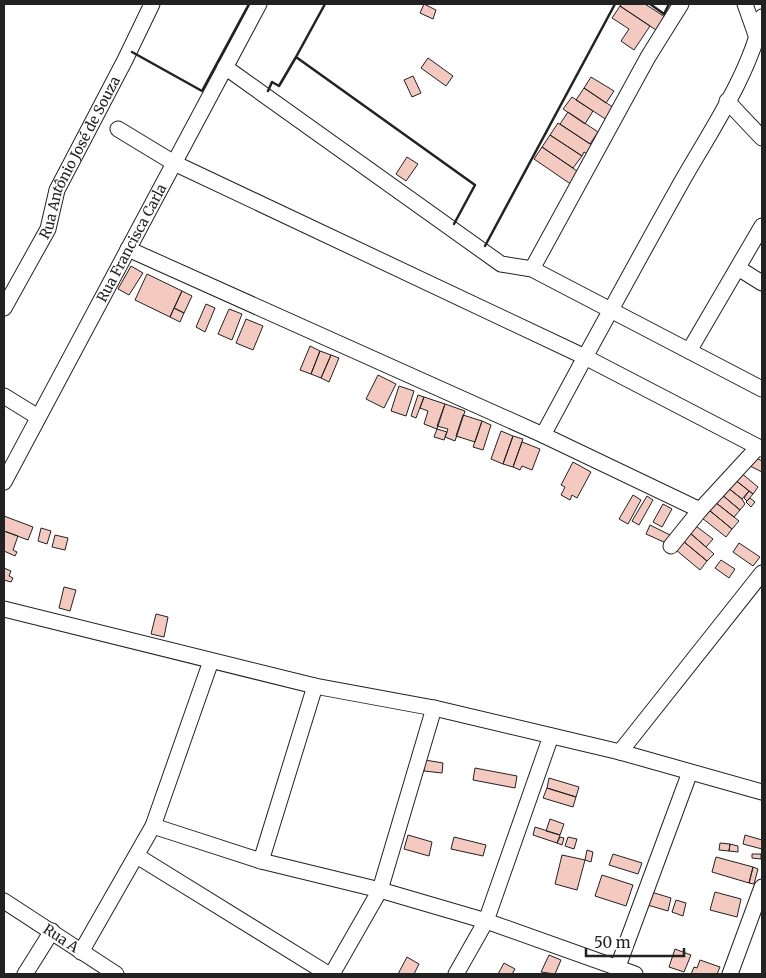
<svg xmlns="http://www.w3.org/2000/svg" width="766" height="978" viewBox="0 0 766 978" font-family="Merriweather,serif">
<style>
.building{fill:#f3c9c0;stroke:#222}
.lines{fill:none;stroke-linecap:round;stroke-linejoin:round}
.minor-casing{stroke:#222;stroke-width:17}
.minor{stroke:#fff;stroke-width:15}
.wall{stroke:#222;stroke-width:2.5}
.labels{text-anchor:middle;stroke-width:4;stroke-linejoin:round;paint-order:stroke}
.street-label{font-size:14px;fill:#222;stroke:#fff}
</style>
<rect width="100%" height="100%" fill="#fff"/>
<path class="building" d="M424 4 436 10 433 19 420 13Z
M621 4H645L665 17 656 30 620 6Z
M620 6 650 26 634 50 621 41 629 29 612 18Z
M428 58 453 76 446 86 421 68Z
M413 76 421 93 412 97 404 80Z
M591 77 614 91 606 103 584 88Z
M584 88 614 108 607 120 576 100Z
M572 97 593 111 585 124 563 109Z
M568 112 598 132 590 144 560 124Z
M558 123 592 145 587 154 584 152 582 156 550 135Z
M550 135 582 156 573 168 542 147Z
M542 147 580 173 572 185 534 159Z
M407 157 418 164 406 181 396 174Z
M131 266 143 273 129 295 118 289Z
M147 274 182 291 170 317 135 300Z
M182 291 192 296 184 313 174 308Z
M206 304 215 308 205 332 196 327Z
M174 308 184 313 180 322 170 317Z
M229 309 242 314 232 340 218 334Z
M246 319 263 326 253 350 236 343Z
M310 346 320 351 311 374 300 370Z
M320 351 331 355 321 378 311 374Z
M331 355 339 358 329 382 321 378Z
M378 375 396 384 384 408 366 399Z
M399 386 414 391 406 416 391 411Z
M418 395 424 397 416 418 411 416Z
M424 397 445 404 437 429 424 424 428 411 420 408Z
M445 404 465 411 455 441 445 437 448 429 437 426Z
M463 415 482 421 475 442 456 436Z
M482 421 491 425 483 450 473 447Z
M437 429 447 432 444 440 434 437Z
M501 431 513 436 503 464 491 459Z
M513 436 523 439 513 467 503 464Z
M522 442 540 449 532 470 522 466 520 470 513 467Z
M755 457 762 461V472L750 466Z
M573 462 591 472 577 498 572 495 570 500 561 495 565 487 561 485Z
M740 472 758 487 753 494 734 479Z
M734 479 749 491 742 499 727 487Z
M727 487 742 499 745 504 740 510 721 494Z
M749 491 753 494 747 501 744 498Z
M721 494 740 510 734 517 715 502Z
M633 495 641 500 628 524 619 519Z
M647 496 653 500 639 525 632 521Z
M750 498 755 502 751 507 746 502Z
M715 502 739 521 732 529 709 510Z
M663 504 672 509 662 527 653 522Z
M709 510 732 529 726 537 702 518Z
M4 516 33 527 28 540 4 531Z
M650 525 670 535 666 543 646 534Z
M696 526 713 539 706 547 690 533Z
M41 528 51 531 47 544 38 541Z
M4 531 18 536 13 550 17 552 15 556 4 551Z
M690 533 714 554 707 561 683 541Z
M55 535 68 538 65 550 52 547Z
M683 541 707 561 700 570 676 550Z
M739 543 760 557 753 566 733 552Z
M721 560 735 569 729 578 715 568Z
M4 568 11 571 9 576 13 578 11 582 4 580Z
M64 587 76 590 70 611 59 608Z
M156 614 168 617 164 637 151 634Z
M425 760 443 763 442 773 424 771Z
M475 768 517 776 515 788 473 780Z
M549 778 579 787 576 797 547 788Z
M547 788 576 797 573 807 543 798Z
M550 819 564 824 560 835 546 831Z
M535 827 560 835 557 843 533 835Z
M408 835 432 842 429 856 404 849Z
M745 835 762 840V849L743 844Z
M454 837 486 845 483 856 451 849Z
M560 837 564 838 562 845 557 843Z
M568 837 577 839 574 849 565 846Z
M720 843 730 844 729 851 719 850Z
M730 844 738 846V852L729 851Z
M587 850 593 852 591 862 585 860Z
M613 854 642 863 638 874 609 865Z
M752 854H761V859L752 858Z
M562 855 585 860 577 890 555 884Z
M716 857 753 867 749 883 712 872Z
M753 867 758 869 754 884 749 883Z
M602 875 633 885 626 906 595 896Z
M648 891 671 898 668 911 644 904Z
M715 892 741 899 737 917 710 910Z
M676 900 686 903 683 916 672 912Z
M675 949 691 955 684 972 669 967Z
M549 955 561 960 555 974 541 972Z
M407 957 419 964 414 974H398Z
M700 960 720 967 717 974H691L694 967 697 968Z
M504 963 515 969 512 974H498Z"/>
<g class="lines">
<defs>
<g id="minor">
<path d="M745 4 757 38"/>
<path d="M225 67 501 264 532 269 762 389"/>
<path d="M727 101 762 138"/>
<path d="M118 129 174 163 585 357 762 449"/>
<path d="M128 249 543 435 700 510"/>
<path d="M738 268 762 283"/>
<path d="M532 269 648 57 681 4"/>
<path id="s1" d="M4 308 48 229 57 190 125 60 152 4"/>
<path d="M689 351 762 226"/>
<path d="M4 396 38 417"/>
<path d="M543 435C588 351 634 267 681 183 710 132 750 74 762 17"/>
<path id="s2" d="M4 482 259 4"/>
<path d="M671 546 700 510 758 447"/>
<path d="M4 609 315 686 434 708 620 752 762 792"/>
<path d="M620 752 762 573"/>
<path d="M153 826 261 861 380 890 486 921 635 974"/>
<path d="M137 856 328 974"/>
<path d="M261 861 315 686"/>
<path id="s3" d="M4 901 116 974"/>
<path d="M81 952 153 826 211 661"/>
<path d="M617 969 690 772"/>
<path d="M25 974 52 931"/>
<path d="M332 974 380 890 434 708"/>
<path d="M456 974 486 921 551 736"/>
<path d="M730 974 762 887"/>
</g>
</defs>
<use href="#minor" class="minor-casing"/>
<use href="#minor" class="minor"/>
<path class="wall" d="M325 4 296 57 475 185 454 224
M650 4 664 14 669 4
M132 52 202 91 249 4
M268 91 272 82 279 86 296 57
M485 246 615 4"/>
</g>
<g class="labels">
<g class="street-label">
<text dy="5" stroke="none"><textPath href="#s1" startOffset="169">Rua Antônio José de Souza</textPath></text>
<text dy="5" stroke="none"><textPath href="#s2" startOffset="271">Rua Francisca Carla</textPath></text>
<text dy="5" stroke="none"><textPath href="#s3" startOffset="68">Rua A</textPath></text>
</g>
</g>
<rect width="766" height="978" fill="none" stroke="#222222" stroke-width="10"/>
<path d="M586 948v8h98v-8" fill="none" stroke="#222222" stroke-width="2.5"/>
<text x="594" y="948" font-size="15" fill="#222222" stroke="#ffffff" stroke-width="4" paint-order="stroke">50 m</text>
</svg>
